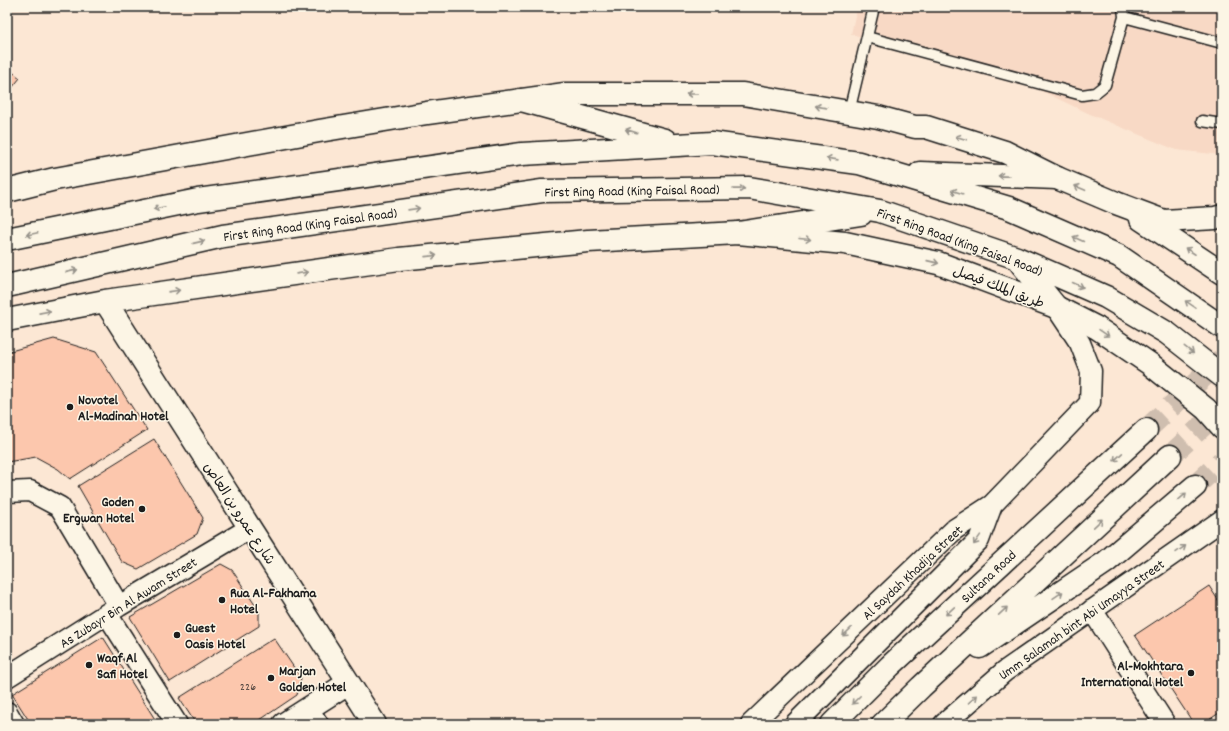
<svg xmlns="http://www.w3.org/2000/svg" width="1229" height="731" viewBox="0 0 1229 731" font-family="Dekko,'Playpen Sans Arabic',sans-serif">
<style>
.built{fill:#f8d9c5}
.building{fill:#fcc7ad;stroke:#1c1c1c}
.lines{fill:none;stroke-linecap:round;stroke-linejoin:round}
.primary-tunnel{stroke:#cfbeaf;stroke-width:22;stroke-dasharray:22 11;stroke-linecap:butt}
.lane-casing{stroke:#1c1c1c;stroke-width:13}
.street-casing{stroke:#1c1c1c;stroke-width:23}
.secondary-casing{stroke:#1c1c1c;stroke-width:25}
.primary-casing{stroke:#1c1c1c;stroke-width:25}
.highway-casing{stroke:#1c1c1c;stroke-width:25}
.lane{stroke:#fcf5e5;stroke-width:10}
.street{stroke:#fcf5e5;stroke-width:20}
.secondary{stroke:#fcf5e5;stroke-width:22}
.primary{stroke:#fcf5e5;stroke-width:22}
.highway{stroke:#fcf5e5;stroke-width:22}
.oneway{stroke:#97938b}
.poi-dot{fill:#1c1c1c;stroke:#fcf5e5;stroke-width:1.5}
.labels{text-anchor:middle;stroke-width:3;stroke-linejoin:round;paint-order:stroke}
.number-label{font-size:12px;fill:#544740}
.street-label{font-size:14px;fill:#1c1c1c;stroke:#fcf5e5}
.poi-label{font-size:14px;font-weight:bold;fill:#1c1c1c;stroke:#fcf5e5;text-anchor:start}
</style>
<rect width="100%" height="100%" fill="#fce7d4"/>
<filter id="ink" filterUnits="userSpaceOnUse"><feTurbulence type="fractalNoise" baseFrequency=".025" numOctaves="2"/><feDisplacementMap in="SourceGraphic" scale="8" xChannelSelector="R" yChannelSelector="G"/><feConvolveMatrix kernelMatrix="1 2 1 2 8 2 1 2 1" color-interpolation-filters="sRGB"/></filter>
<g filter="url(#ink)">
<path class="built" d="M857 7H1222V155L1176 150 1092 115 1033 87 1005 77 851 34Z"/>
<path class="building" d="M7 68 20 78 7 94Z
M54 339 96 352 147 430 70 479 58 469 36 457 7 462V352Z
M154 439 203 518 197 534 138 569 122 562 78 486Z
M221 564 232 570 259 611V626L170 682 130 617Z
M1209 586 1222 606V711L1203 724H1194L1135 635Z
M103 637 158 724H31L12 694Z
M274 638 301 678 297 695 254 724H196L179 698Z"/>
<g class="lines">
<path class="primary-tunnel" d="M1146 430 1222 359
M1170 456 1222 408
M1195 486 1222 461"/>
<defs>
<path id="lane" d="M1123 7 1124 17 1222 43
M867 37 1082 95 1095 93 1105 85 1124 17
M849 112 874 7
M1202 121 1222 124"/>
<path id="street" d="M7 492 30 491 60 507 119 606
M1092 610 1165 724
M107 614 177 724
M7 677 119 606 250 528
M308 709 318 724
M7 712 14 724
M751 724 955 529 992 505 1090 403 1091 371 1080 343 1056 307
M795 724 979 540 992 505
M944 724 1005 671 1222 520"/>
<path id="secondary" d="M7 191 55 179 319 131 427 113 565 94H743L878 117 915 127H926L1005 152 1057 178 1116 203 1164 221 1215 218 1222 216
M1141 219 1222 273
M105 301 375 724
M7 320 105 301 399 259 588 241 738 233 845 243 938 263 1056 307 1097 328 1150 364 1206 409 1222 427
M284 724 348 683"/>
<path id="primary" d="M980 647 1106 562 1195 486
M832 724 890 666 1146 430
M883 724 921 687 1170 456"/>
<path id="highway" d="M521 100 665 140
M920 173 1057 178
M738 233 861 214
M7 239 198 200 522 154 712 143 859 163 1009 208 1119 256 1222 327
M1019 261 1056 307
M7 286 223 236 542 191 749 188 880 211 1017 258 1106 297 1167 333 1222 376"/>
</defs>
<use href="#lane" class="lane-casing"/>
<use href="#street" class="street-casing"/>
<use href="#secondary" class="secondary-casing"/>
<use href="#primary" class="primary-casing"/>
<use href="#highway" class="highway-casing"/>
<use href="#lane" class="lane"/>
<use href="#street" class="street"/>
<use href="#secondary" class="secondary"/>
<use href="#primary" class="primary"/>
<use href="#highway" class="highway"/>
</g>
<defs><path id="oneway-shaft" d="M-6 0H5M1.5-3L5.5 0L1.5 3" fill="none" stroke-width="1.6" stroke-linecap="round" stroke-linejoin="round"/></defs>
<g class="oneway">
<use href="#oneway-shaft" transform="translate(692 94) rotate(180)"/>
<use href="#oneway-shaft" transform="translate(821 107) rotate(-170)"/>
<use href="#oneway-shaft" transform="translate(631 131) rotate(-164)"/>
<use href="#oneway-shaft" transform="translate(961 138) rotate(-162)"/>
<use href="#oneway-shaft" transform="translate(832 159) rotate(-172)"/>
<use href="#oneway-shaft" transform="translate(1004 176) rotate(-178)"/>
<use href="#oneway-shaft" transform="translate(1080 188) rotate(-157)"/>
<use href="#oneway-shaft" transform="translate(739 189) rotate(-1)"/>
<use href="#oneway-shaft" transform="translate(957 192) rotate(-163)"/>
<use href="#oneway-shaft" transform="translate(159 208) rotate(168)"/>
<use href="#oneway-shaft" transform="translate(414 209) rotate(-8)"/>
<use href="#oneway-shaft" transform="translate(32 234) rotate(168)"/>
<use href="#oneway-shaft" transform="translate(805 239) rotate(5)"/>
<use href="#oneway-shaft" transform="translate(1078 239) rotate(-156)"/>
<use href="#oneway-shaft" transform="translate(199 242) rotate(-13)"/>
<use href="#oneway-shaft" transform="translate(1190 251) rotate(-147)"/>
<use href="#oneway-shaft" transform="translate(431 256) rotate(-6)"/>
<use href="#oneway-shaft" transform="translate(933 262) rotate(13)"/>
<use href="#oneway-shaft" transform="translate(72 271) rotate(-13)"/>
<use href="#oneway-shaft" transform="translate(302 273) rotate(-8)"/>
<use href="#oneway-shaft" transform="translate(1078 285) rotate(24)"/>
<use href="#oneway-shaft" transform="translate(174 291) rotate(-8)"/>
<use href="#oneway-shaft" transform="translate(1190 304) rotate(-146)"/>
<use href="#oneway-shaft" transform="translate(45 312) rotate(-11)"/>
<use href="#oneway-shaft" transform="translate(1104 333) rotate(34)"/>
<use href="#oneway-shaft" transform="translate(1189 350) rotate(38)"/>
<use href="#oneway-shaft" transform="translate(1118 457) rotate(137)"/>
<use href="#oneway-shaft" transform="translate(1182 497) rotate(-41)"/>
<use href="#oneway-shaft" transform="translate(1098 523) rotate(-43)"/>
<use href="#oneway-shaft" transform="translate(977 540) rotate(125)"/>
<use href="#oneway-shaft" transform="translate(1181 549) rotate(-35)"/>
<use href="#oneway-shaft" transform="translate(1058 595) rotate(-34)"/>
<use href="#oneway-shaft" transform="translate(950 611) rotate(137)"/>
<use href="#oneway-shaft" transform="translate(1003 611) rotate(-43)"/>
<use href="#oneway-shaft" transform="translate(847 632) rotate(136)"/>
<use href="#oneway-shaft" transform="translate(973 699) rotate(-41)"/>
<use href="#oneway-shaft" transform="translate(856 700) rotate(135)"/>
</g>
</g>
<g class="poi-dot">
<circle cx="70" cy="407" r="4"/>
<circle cx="142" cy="509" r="4"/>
<circle cx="222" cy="600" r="4"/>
<circle cx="177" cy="635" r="4"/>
<circle cx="89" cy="665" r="4"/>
<circle cx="1191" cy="673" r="4"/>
<circle cx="271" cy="678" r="4"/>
</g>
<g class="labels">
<g class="number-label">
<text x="248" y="690">226</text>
</g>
<g class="street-label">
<text transform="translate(632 190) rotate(-1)" y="5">First Ring Road (King Faisal Road)</text>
<text transform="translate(310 224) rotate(-8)" y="5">First Ring Road (King Faisal Road)</text>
<text transform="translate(960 241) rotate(20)" y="5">First Ring Road (King Faisal Road)</text>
<text transform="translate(999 286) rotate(21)" y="5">طريق الملك فيصل</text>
<text transform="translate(240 513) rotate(57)" y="5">شارع عمرو بن العاص</text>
<text transform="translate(912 572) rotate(-43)" y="5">Al Saydah Khadija Street</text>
<text transform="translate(988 576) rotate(-43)" y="5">Sultana Road</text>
<text transform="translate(128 602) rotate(-32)" y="5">As Zubayr Bin Al Awam Street</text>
<text transform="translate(1081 619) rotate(-35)" y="5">Umm Salamah bint Abi Umayya Street</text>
</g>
<g class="poi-label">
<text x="78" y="404">Novotel<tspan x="78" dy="16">Al-Madinah Hotel</tspan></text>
<text x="134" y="506" text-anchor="end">Goden<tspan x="134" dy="16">Ergwan Hotel</tspan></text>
<text x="230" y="597">Rua Al-Fakhama<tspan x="230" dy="16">Hotel</tspan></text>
<text x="185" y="632">Guest<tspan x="185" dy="16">Oasis Hotel</tspan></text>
<text x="97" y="662">Waqf Al<tspan x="97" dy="16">Safi Hotel</tspan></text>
<text x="1183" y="670" text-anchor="end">Al-Mokhtara<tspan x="1183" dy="16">International Hotel</tspan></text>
<text x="279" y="675">Marjan<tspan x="279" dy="16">Golden Hotel</tspan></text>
</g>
</g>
<rect width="1229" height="731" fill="none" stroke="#fcf5e5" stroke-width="24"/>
<rect x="12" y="12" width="1205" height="707" fill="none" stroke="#1c1c1c" stroke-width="1.5" filter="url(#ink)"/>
</svg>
